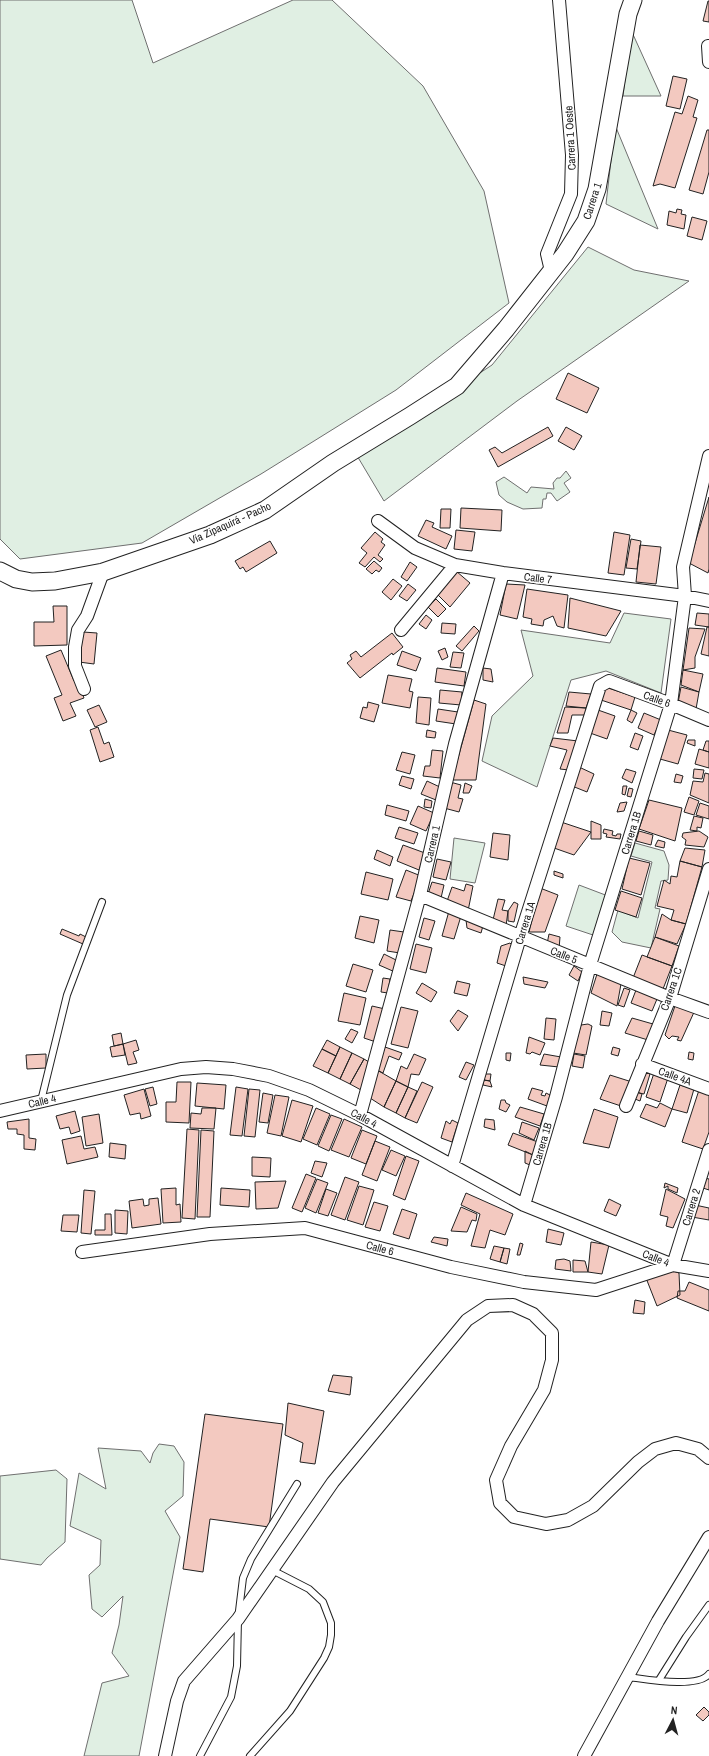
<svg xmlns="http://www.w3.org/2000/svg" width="709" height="1756" viewBox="0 0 709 1756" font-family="'Archivo Narrow',sans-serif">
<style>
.green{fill:#e0efe3;stroke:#6f6f6f}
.building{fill:#f3c9c0;stroke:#222}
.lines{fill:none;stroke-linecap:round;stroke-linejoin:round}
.lane-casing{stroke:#222;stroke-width:8}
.street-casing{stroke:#222;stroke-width:14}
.secondary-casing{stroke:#222;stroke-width:19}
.lane{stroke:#fff;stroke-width:6}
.street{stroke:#fff;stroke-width:12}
.secondary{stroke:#fff;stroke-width:17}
.labels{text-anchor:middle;stroke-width:3;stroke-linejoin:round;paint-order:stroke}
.street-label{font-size:11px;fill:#222;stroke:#fff}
</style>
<rect width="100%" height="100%" fill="#fff"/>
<path class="green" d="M0 0H132L153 63 293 0H332L423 86 484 191 509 303 396 390 261 474 142 543 20 559 0 539Z
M631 30 661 96H623Z
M615 125 658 229 606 204Z
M588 247 634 270 689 281 517 401 384 501 356 454 492 365Z
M566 471 571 478 564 483 570 492 557 501 551 493H547L546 499H543L542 508 523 509 507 502 499 495 496 482 504 477 527 493 531 487 554 489 553 483 557 478H560Z
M624 613 671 619 661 693 606 671 571 680 537 787 482 761 492 716 533 676 521 630 610 643Z
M454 838 485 843 475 883 450 879Z
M635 843 664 851 669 865 668 880 661 881 655 908 660 909 651 948 622 942 612 932 618 910 638 918 652 862 631 856Z
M579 885 608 896 593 935 566 926Z
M159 1444 174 1446 184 1462 183 1496 165 1511 180 1537 139 1756H84L102 1683 129 1676 112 1653 119 1625 123 1596 102 1617 92 1609 89 1575 100 1565 101 1540 70 1526 79 1473 106 1489 98 1448 141 1451 150 1463 153 1453Z
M56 1470 67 1479 65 1542 47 1558 41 1565 0 1559V1476Z"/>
<path class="building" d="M708 1H709V22L703 21Z
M673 76 687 79 680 109 666 106Z
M688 96 698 100 693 117 697 118 675 188 660 184 653 186 675 112 682 114Z
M707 130H709V172L703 194 689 190Z
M677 209 682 210 681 214 686 215 684 229 667 225 669 211 676 213Z
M692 217 707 221 702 240 687 236Z
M568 373 599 388 587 413 556 399Z
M548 427 553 436 498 467 489 450 495 447 502 453Z
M566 427 582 436 574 450 558 441Z
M709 497V569L708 573 689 563Z
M461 508 502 510 501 531 460 528Z
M441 509H451L450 528H440Z
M426 520 434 523 432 527 452 536 446 549 418 536Z
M456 530 475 532 472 551 454 549Z
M375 532 383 539 381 542 385 545 378 555 383 559 380 562 374 557 365 567 359 563 367 553 361 548Z
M614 532 630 535 624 575 608 573Z
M631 539 641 541 637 569 626 568Z
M270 541 277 553 246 572 243 567 240 569 235 561Z
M640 545 661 547 656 584 636 582Z
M374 561 382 568 379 572 376 570 372 574 366 569Z
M410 562 417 567 407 581 401 577Z
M456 571 470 583 450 607 438 595Z
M393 579 402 586 391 600 382 592Z
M408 584 416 590 407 601 399 596Z
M506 584 525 585 517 619 500 615Z
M527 589 568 595 564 628 557 626 553 616 544 620 543 626 531 624 532 619 523 617Z
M570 598 621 611 606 636 568 628Z
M436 599 446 609 438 617 428 607Z
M53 606H67V645L34 646V622H54Z
M697 613 709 614V627L695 625Z
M426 615 432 620 426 629 419 624Z
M442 623 456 624 455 634 441 633Z
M474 626 479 631 462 651 456 646Z
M707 627H709V656L701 654Z
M689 628 705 629 695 657V668L683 670Z
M83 632 97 633 94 664 79 662Z
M392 633 403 647 393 655 392 653 360 678 347 663 352 659 350 655 356 651 361 657Z
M445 648 448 657 442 660 438 651Z
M61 650 74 681 77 680 84 698 70 703 76 716 63 721 54 698 62 695 46 656Z
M402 651 421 658 416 671 397 665Z
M453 652 464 653 461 668 450 667Z
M437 668 466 672 464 686 435 682Z
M483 668 491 669 493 682 483 680Z
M683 670 703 674 699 692 681 685Z
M388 675 412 679 409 691 413 692 410 708 382 703Z
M605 687 635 697 631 710 601 700Z
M681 687 699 692 696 709 678 703Z
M440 690 462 692 461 705 439 703Z
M569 692 591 694 586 708 566 706Z
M418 697 431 698 429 725 416 723Z
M474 700 486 704 476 780H452Z
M368 702 379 705 374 722 360 718 363 707 367 708Z
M99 705 107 722 95 727 87 710Z
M565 707 586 708V715H572L568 733H557Z
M438 709 458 712 456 724 436 721Z
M598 710 615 716 607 739 590 733Z
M631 710 637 713 632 723 627 720Z
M644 713 661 720 654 735 638 728Z
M98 727 104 744 109 742 114 757 100 762 90 730Z
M427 730 436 732 435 738 426 737Z
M668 730 687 735 678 764 660 759Z
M635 733 643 736 638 750 630 747Z
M553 738 578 741 569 770 560 769 567 750 550 746Z
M688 740H695V746L687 743Z
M706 741H709V752L703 750Z
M699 749 709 752V768L695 764Z
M432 750 443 751 440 778 423 776 425 766H430Z
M402 752 415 755 410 774 396 770Z
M579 767 594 774 587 792 572 786Z
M626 769 636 772 632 783 622 778Z
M694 769 704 770 702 779 693 778Z
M705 773 709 774V803L690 795 693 781 703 782Z
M676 774 683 776 681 783 674 782Z
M402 776 414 779 411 789 399 785Z
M427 781 442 788 436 800 421 794Z
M450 782 461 785 458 798 463 799 459 812 444 808Z
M465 783 472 786 469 793H463Z
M623 786H627L625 795 622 794Z
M629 788 633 789 631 797 627 796Z
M689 797 699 801 694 815 684 812Z
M425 799 432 801 431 808 424 807Z
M649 800 682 808 675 841 639 829Z
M627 802 624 811 617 812 620 803Z
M700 803 709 806V819L696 815Z
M387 805 409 811 406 821 385 815Z
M418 806 434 813 426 831 410 824Z
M694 816 703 818 701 828 697 827V831L690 830Z
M591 821 601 825V839H591Z
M561 822 591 832 574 855 554 848Z
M399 827 418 833 414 844 395 838Z
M604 829 613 831 612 835 616 836 617 834H621L620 839 606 837 607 834 603 833Z
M639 831 653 835 651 845 636 841Z
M699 831 708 837 704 847 685 845 686 840 682 837 683 833Z
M493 833 510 835 508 860 490 857Z
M658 840 665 842 664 848 655 846Z
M403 845 425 853 419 870 397 861Z
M685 848 705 850 702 867 680 861Z
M377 850 393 857 390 866 374 859Z
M629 858 650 863 641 895 622 889Z
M437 859 451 862 446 880 433 877Z
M680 861 702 867 686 924 671 920 674 910 657 906 664 880 670 884 671 876 677 877Z
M406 870 421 876 411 901 396 897Z
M554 871 563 874V878L554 875Z
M366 872 393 879 388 900 361 894Z
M432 882 444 885 441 898 428 894Z
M466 884 473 886 468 911 446 904 452 887 464 891Z
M540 888 558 895 545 932H529Z
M621 891 642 898 636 917 615 910Z
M498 899 505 900 502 910 508 911 506 926 492 924Z
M514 902 518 904 514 922 508 921V911Z
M449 911 461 916 454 939 442 936Z
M662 914 671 920 686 924 677 944 655 937Z
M360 916 379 920 374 943 355 938Z
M424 918 435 921 429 940 419 937Z
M466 920 484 922 481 933 467 928Z
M62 929 79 936 80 934 86 937 83 944 60 934Z
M390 930 404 932 400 953 387 951Z
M549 934 560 937 559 949 547 944Z
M655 937 679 946 672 966 647 957Z
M510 943 516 949 509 967 497 963 501 946Z
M416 944 432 948 426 973 410 969Z
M384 954 400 962 395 972 379 965Z
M642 955 672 966 663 989 633 978Z
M353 964 373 970 366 992 346 986Z
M574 966 582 972 578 981 569 975Z
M597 974 621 984 617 1006 591 993Z
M523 977 548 982 545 988 524 984Z
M383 978 390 979 388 993 381 992Z
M457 981 470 984 467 996 454 993Z
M422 983 437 992 431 1002 416 993Z
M624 988 630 990 624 1007 618 1005Z
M636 990 657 999 652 1011 631 1003Z
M344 993 366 998 360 1025 338 1021Z
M676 1003 695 1010 681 1041 677 1040 679 1037 672 1036 669 1039 665 1035Z
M372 1006 385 1009 376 1042 364 1038Z
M401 1007 418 1011 408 1048 391 1044Z
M458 1010 468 1016 458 1031 450 1021Z
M602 1011 612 1013 609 1026 600 1025Z
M546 1018 556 1019 554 1040 544 1039Z
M632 1018 653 1024 648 1040 625 1033Z
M588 1024 592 1026 586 1055 573 1053 581 1025Z
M351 1029 358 1032 352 1043 345 1039Z
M121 1033 123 1044 114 1046 112 1035Z
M529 1037 545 1043 540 1055 532 1052 530 1054 526 1053Z
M136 1040 139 1050 133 1052 137 1063 128 1065 123 1044Z
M327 1040 340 1047 336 1056 322 1049Z
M123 1044 125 1055 112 1057 110 1047Z
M340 1047 352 1053 340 1079 328 1073Z
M385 1047 402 1053 399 1060 389 1056 383 1073 377 1070Z
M613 1047 620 1049 618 1056 611 1054Z
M322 1049 336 1056 328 1073 313 1066Z
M689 1052 694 1053 693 1060 688 1059Z
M352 1053 364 1059 350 1084 340 1079Z
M506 1053H511L510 1061 506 1060Z
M46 1054V1068L27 1069 26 1055Z
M414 1054 426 1059 419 1075 411 1074 408 1087 396 1081 401 1066 407 1069Z
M544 1054 561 1057 559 1067 540 1065Z
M574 1054 585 1056 583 1068 572 1066Z
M364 1059 369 1062 361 1090 350 1084Z
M466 1062 474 1065 466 1080 459 1077Z
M377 1070 396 1081 384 1107 370 1098Z
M641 1071 650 1074 644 1094 635 1092Z
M654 1073 668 1078 660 1102 646 1097Z
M485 1074H491L490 1081 484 1080Z
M610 1075 632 1082 624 1107 600 1099Z
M484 1080 490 1081 492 1087 483 1085Z
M396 1081 408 1087 396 1113 384 1107Z
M177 1082H191L189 1123 166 1122V1102H176Z
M422 1082 433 1087 417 1123 405 1118Z
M197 1083 226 1085 224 1109 195 1106Z
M680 1085 694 1089 687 1113 672 1109Z
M153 1087 157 1104 150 1106 145 1089Z
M236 1087 248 1089 242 1136 230 1135Z
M408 1087 417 1091 405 1118 396 1113Z
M532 1088 543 1091 541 1095 545 1096 546 1093 550 1095 547 1106 528 1099Z
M144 1089 151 1116 141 1119 140 1113 130 1115 124 1095Z
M249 1089 260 1090 255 1137 244 1136Z
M699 1090 709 1093V1132L703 1149 682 1142Z
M637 1092 642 1094 640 1101 635 1099Z
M263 1093 273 1095 268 1123 259 1122Z
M275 1095 289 1097 281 1136 267 1133Z
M292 1100 313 1106 301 1142 282 1136Z
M501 1100H505L506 1103 510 1105 506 1112 499 1109Z
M660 1103 672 1109 665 1127 640 1117 646 1104 657 1108Z
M520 1107 544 1114 540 1126 515 1117Z
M202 1108H216L214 1129 190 1128 191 1113 201 1114Z
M316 1108 330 1114 317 1145 303 1139Z
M594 1109 618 1117 609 1148 583 1143Z
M75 1111 80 1131 71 1134 69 1127 60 1129 56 1116Z
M99 1114 103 1143 86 1146 82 1117Z
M331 1115 342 1119 329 1151 318 1146Z
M29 1119V1138L36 1139 35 1150 24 1149V1135L17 1134V1129H8L7 1122Z
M344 1119 362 1127 349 1157 331 1150Z
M485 1119 494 1120 495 1130 484 1127Z
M452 1120 458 1123 452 1142 441 1138 446 1121 450 1124Z
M522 1122 539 1128 534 1140 519 1133Z
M187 1129 199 1130 195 1219 182 1218Z
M201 1130 214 1131 210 1217H197Z
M362 1130 377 1136 366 1164 351 1158Z
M513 1133 538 1142 533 1155 508 1145Z
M81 1136 84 1149 95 1147 98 1157 67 1164 62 1140Z
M375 1141 390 1147 377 1181 362 1175Z
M110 1143 126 1145 125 1159 109 1157Z
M391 1150 405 1156 396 1176 382 1170Z
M525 1151 533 1155 530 1165 525 1163Z
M406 1156 419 1161 405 1200 393 1195Z
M252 1157 271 1158 270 1177 252 1176Z
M315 1161 327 1163 322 1177 311 1173Z
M306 1174 316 1178 302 1212 292 1208Z
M345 1177 359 1182 345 1220 331 1215Z
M705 1178 709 1179V1190L703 1188Z
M317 1179 328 1183 316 1213 305 1208Z
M286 1181 278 1208 256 1209 255 1182Z
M665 1183 678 1188 677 1193 668 1189V1186L664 1188Z
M359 1186 374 1190 363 1225 347 1220Z
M176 1188V1205L180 1204 181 1222 163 1223 161 1189Z
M221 1188 250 1190 249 1207 220 1205Z
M326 1189 337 1193 328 1216 318 1213Z
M666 1189 685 1199 673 1228 666 1226 668 1217 660 1215Z
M84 1190 95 1191 91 1234 81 1233Z
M466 1193 513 1214 505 1235 490 1230 485 1248 471 1246 480 1214 461 1205Z
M158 1198 161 1224 132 1228 129 1201 143 1199 144 1206 149 1205V1199Z
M609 1199 621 1205 616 1216 604 1211Z
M374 1202 388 1206 380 1231 365 1227Z
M695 1205 709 1208V1220L692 1217Z
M461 1207 477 1214 476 1221 472 1220 467 1232 451 1231Z
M402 1209 417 1214 409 1239 393 1234Z
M115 1210 128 1211 127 1234 115 1233Z
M105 1214H111L112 1235H95V1230H105Z
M63 1215H79L77 1232 61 1231Z
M548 1229 564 1233 561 1245 546 1242Z
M434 1237 448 1239 447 1246 431 1242Z
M591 1242 609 1245 602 1274 588 1272Z
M520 1243 523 1244 520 1255H517Z
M494 1246 504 1248 500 1262 490 1259Z
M504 1248 510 1249 507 1264 500 1262Z
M564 1259 570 1261 571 1271 555 1269 556 1260Z
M573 1260 585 1261 588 1272H573Z
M668 1269 679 1273 680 1295 657 1306 646 1278Z
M689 1282 709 1290V1311L677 1298 678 1291H685Z
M635 1300 645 1302 644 1314 633 1313Z
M333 1375 352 1377 350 1395 328 1391Z
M288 1403 324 1411 315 1464 300 1462 303 1443 285 1435Z
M205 1414 283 1424 269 1527 210 1519 203 1572 183 1569Z
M704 1707 709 1712V1715L703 1721 696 1715Z"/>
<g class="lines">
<defs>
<path id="lane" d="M41 1101 67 995 102 902
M628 1677C645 1679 698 1689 709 1674
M659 1680 686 1637 709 1605
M200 1756 231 1697 237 1666 238 1619 243 1578 251 1559 297 1484
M250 1756 290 1711 324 1658 329 1647 331 1635V1623L323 1602 309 1589 272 1570"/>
<path id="street" d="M708 46 709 62
M551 271 547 254 571 194 572 155 559 0
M378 521 415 548 455 565 503 573 685 596 709 601
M401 630 455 565
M84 689 75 666V647L78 630 87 616 103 572
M420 895 670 998 709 1012
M642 1064 709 1089
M626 1106 670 998 709 869
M0 1111 181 1069 206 1067 233 1069 269 1076 309 1090 360 1115 524 1205 673 1265 709 1271
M360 1115 420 895 455 744 503 573
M452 1166 520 937 600 686 609 681 671 704 709 720
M524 1205 556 1097 590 965 671 704 685 596 683 567 709 456
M82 1252 210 1234 305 1228 451 1267 524 1282 596 1290 673 1265 709 1150
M165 1756 177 1701 184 1681 238 1619 333 1482 467 1320 488 1306 513 1305 533 1314 552 1333V1360L544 1390 511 1446 496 1480 500 1503 514 1517 546 1524 568 1520 593 1506 638 1462 655 1449 676 1443 698 1449 709 1458
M584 1756 658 1621 709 1537"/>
<path id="secondary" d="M0 571 16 579 32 582 55 581 103 572 210 535 265 510 333 463 410 416 457 386 506 329 565 254 586 221 597 189 628 14 633 0"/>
</defs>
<use href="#lane" class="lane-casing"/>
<use href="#street" class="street-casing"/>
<use href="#secondary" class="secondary-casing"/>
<use href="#lane" class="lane"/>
<use href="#street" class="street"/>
<use href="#secondary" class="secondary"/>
</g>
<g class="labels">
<g class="street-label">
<text transform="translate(570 138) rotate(-93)" y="4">Carrera 1 Oeste</text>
<text transform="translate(592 201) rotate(-72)" y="4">Carrera 1</text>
<text transform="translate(230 523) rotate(-24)" y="4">Vía Zipaquirá - Pacho</text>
<text transform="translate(538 578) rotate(7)" y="4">Calle 7</text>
<text transform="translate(657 699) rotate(20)" y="4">Calle 6</text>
<text transform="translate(631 833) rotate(-73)" y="4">Carrera 1B</text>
<text transform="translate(432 844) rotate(-77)" y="4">Carrera 1</text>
<text transform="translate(525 923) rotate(-73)" y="4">Carrera 1A</text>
<text transform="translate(564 955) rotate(22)" y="4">Calle 5</text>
<text transform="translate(671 989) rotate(-71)" y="4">Carrera 1C</text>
<text transform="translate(675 1076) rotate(20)" y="4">Calle 4A</text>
<text transform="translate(42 1101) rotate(-13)" y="4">Calle 4</text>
<text transform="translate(364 1118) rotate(28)" y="4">Calle 4</text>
<text transform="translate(542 1144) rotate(-74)" y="4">Carrera 1B</text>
<text transform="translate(691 1207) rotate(-73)" y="4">Carrera 2</text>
<text transform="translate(380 1248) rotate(15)" y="4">Calle 6</text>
<text transform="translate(656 1258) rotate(22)" y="4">Calle 4</text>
</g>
</g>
<g transform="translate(673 1720) rotate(6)" stroke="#ffffff" stroke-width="3" paint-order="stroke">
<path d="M0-3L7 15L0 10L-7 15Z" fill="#222222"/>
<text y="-6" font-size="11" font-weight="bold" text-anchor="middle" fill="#222222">N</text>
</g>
</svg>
